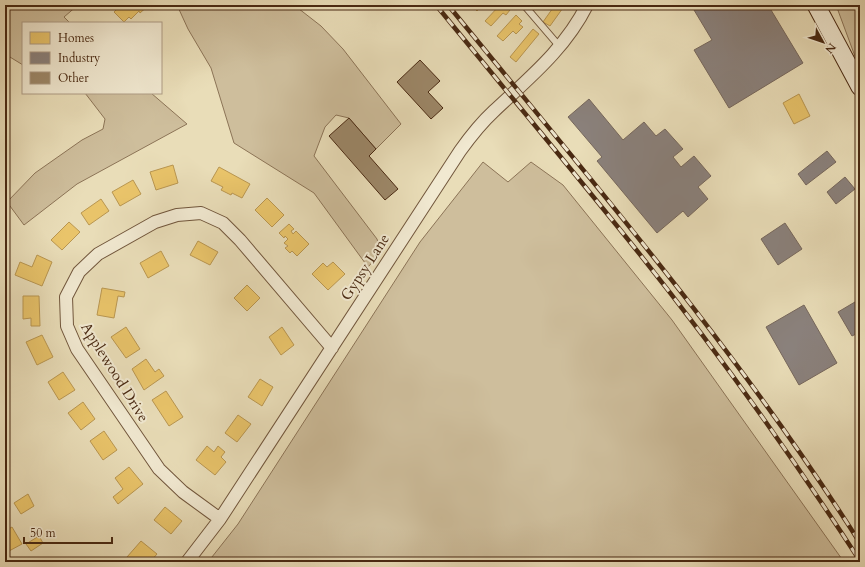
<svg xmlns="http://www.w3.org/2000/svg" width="865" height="567" viewBox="0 0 865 567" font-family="Cardo,serif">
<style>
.green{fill:#cebe9c;stroke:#8c7457}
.homes{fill:#e9c46a;stroke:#b99650}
.industry{fill:#8a817c;stroke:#76675c}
.building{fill:#9c8768;stroke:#492912}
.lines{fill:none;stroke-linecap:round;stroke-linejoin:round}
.service-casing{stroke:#71563c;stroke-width:8}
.minor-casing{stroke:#71563c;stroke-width:14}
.secondary-casing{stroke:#492912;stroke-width:19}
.service{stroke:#f1e9d1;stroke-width:6}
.minor{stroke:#f1e9d1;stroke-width:12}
.secondary{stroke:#f1e9d1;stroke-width:17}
.rail-casing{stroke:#492912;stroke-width:4.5}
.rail{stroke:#f1e9d1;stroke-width:3;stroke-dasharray:9;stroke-linecap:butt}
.labels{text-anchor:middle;stroke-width:4;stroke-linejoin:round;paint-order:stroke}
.street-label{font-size:15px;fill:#492912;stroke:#f1e9d1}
</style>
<rect width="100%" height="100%" fill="#e9ddb8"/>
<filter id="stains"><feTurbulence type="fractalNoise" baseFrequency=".005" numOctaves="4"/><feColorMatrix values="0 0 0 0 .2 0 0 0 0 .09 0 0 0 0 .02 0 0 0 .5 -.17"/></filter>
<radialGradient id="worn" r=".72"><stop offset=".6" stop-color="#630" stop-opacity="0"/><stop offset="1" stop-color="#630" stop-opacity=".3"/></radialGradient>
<path class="green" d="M5 5H78L64 17 70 23H23V65L5 54Z
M177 5H294L321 26 343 49 401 124 376 149 349 118 336 115 325 127 314 156 377 239 381 253 368 267 314 193 234 143 211 68 188 29Z
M836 5H860V66L856 59Z
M85 93H151L187 124 77 184 24 225 7 202 35 173 82 140 103 129 105 119Z
M483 162 508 182 531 162 563 185 672 320 844 562H208L238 524 420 242Z"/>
<path class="homes" d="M121 5H149L140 13 139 11 131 19 129 17 124 22 114 12Z
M471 5H482L477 11Z
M500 5H511L508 8 510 10 506 15 503 13 491 26 485 21Z
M532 5H540L536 10 531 6Z
M555 5H565L550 26 543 22Z
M516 15 522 21 519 24 523 27 516 34 513 31 503 41 497 36Z
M533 29 539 34 516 62 510 57Z
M799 94 810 116 794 124 783 103Z
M173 165 178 183 156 190 150 172Z
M219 167 250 184 242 198 232 193 231 195 221 190 223 187 211 181Z
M133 180 141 194 120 206 112 192Z
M267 198 284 215 272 227 255 210Z
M101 199 109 211 89 225 81 213Z
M69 222 80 232 62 250 51 240Z
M289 224 294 229 291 231 293 234 296 231 309 244 297 256 292 251 290 253 285 248 288 246 284 243 288 239 285 236 284 238 279 233Z
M198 241 218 252 210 265 190 255Z
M161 251 169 266 148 278 140 263Z
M37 255 52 262 42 286 15 275 20 262 32 267Z
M333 262 345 274 328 290 312 274 323 263 327 267Z
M247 285 260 298 247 311 234 298Z
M102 288 125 292 124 297 118 296 114 318 97 315Z
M23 296H39L40 326H31V318L23 319Z
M126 327 140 349 126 358 111 337Z
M282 327 294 345 281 355 269 337Z
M42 335 53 357 37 365 26 342Z
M146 359 155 372 159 369 164 376 144 390 132 369Z
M63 372 75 390 59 400 48 382Z
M260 379 273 387 262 406 248 397Z
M166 391 183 417 169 426 152 400Z
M83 402 95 419 81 430 68 413Z
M238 415 251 424 237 442 225 433Z
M104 431 117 450 103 460 90 441Z
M207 446 214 452 218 446 225 452 221 457 226 462 215 475 196 460Z
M129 467 143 484 118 504 113 497 123 489 115 478Z
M28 494 34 506 21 514 14 503Z
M165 507 182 521 171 534 154 520Z
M12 527 22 544 9 551 5 545V531Z
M39 536 43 543 31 551 26 544Z
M141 541 157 554 150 562H133L127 557Z"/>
<path class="industry" d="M691 5H768L803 63 729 108 694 50 712 40Z
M589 99 623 140 644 122 656 136 665 129 683 149 673 157 681 167 694 156 711 176 698 187 708 199 688 217 683 211 657 233 597 161 602 157 568 117Z
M827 151 836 162 806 185 798 174Z
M845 177 855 189 836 204 827 192Z
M785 223 802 249 778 265 761 239Z
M860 299V332L852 336 838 312Z
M804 305 837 363 799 385 766 327Z"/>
<path class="building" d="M420 60 440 81 428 92 443 108 431 119 397 82Z
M349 118 376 149 369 156 398 189 385 200 329 136Z"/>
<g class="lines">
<defs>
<path id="service" d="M524 5 560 47"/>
<path id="minor" d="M220 519 183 492 159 469 77 349 67 326 66 297 79 272 98 254 155 222 177 215 201 213 223 223 240 240 332 348
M187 562 220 519 460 151C470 137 481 123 494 111 529 78 565 49 587 5"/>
<path id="secondary" d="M816 5 860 87"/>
</defs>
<use href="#service" class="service-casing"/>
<use href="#minor" class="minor-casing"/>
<use href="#secondary" class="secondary-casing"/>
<use href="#service" class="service"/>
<use href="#minor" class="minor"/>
<use href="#secondary" class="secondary"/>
<defs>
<path id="rail" d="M436 5C502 86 569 166 634 247 715 348 790 453 860 561
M448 5C591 180 739 352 860 543"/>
</defs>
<use href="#rail" class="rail-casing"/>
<use href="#rail" class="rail"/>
</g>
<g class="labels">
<g class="street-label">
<text transform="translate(365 267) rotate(-57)" y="5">Gypsy Lane</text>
<text transform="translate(115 372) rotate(58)" y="5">Applewood Drive</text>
</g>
</g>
<rect width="865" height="567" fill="none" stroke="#e9ddb8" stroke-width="20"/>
<rect x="6" y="6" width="853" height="555" fill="none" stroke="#492912" stroke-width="2"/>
<rect x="10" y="10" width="845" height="547" fill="none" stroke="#492912"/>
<rect x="22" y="22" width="140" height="72" fill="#f1e9d1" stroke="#ae9c85"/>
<rect x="30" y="32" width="20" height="12" fill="#e9c46a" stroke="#ae9c85"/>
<text x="58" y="42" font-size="12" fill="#492912">Homes</text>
<rect x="30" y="52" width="20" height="12" fill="#8a817c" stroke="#ae9c85"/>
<text x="58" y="62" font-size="12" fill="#492912">Industry</text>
<rect x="30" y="72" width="20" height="12" fill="#9c8768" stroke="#ae9c85"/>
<text x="58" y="82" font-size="12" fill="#492912">Other</text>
<g transform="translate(823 42) rotate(130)" stroke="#f1e9d1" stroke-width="3" paint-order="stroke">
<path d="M0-3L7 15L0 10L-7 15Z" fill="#492912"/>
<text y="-6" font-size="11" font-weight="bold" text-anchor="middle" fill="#492912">N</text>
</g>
<path d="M24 537v6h88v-6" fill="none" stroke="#492912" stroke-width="2"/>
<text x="30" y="537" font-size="12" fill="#492912" stroke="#f1e9d1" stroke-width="3" paint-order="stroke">50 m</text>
<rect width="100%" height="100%" filter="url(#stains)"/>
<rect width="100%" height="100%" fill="url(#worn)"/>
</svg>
